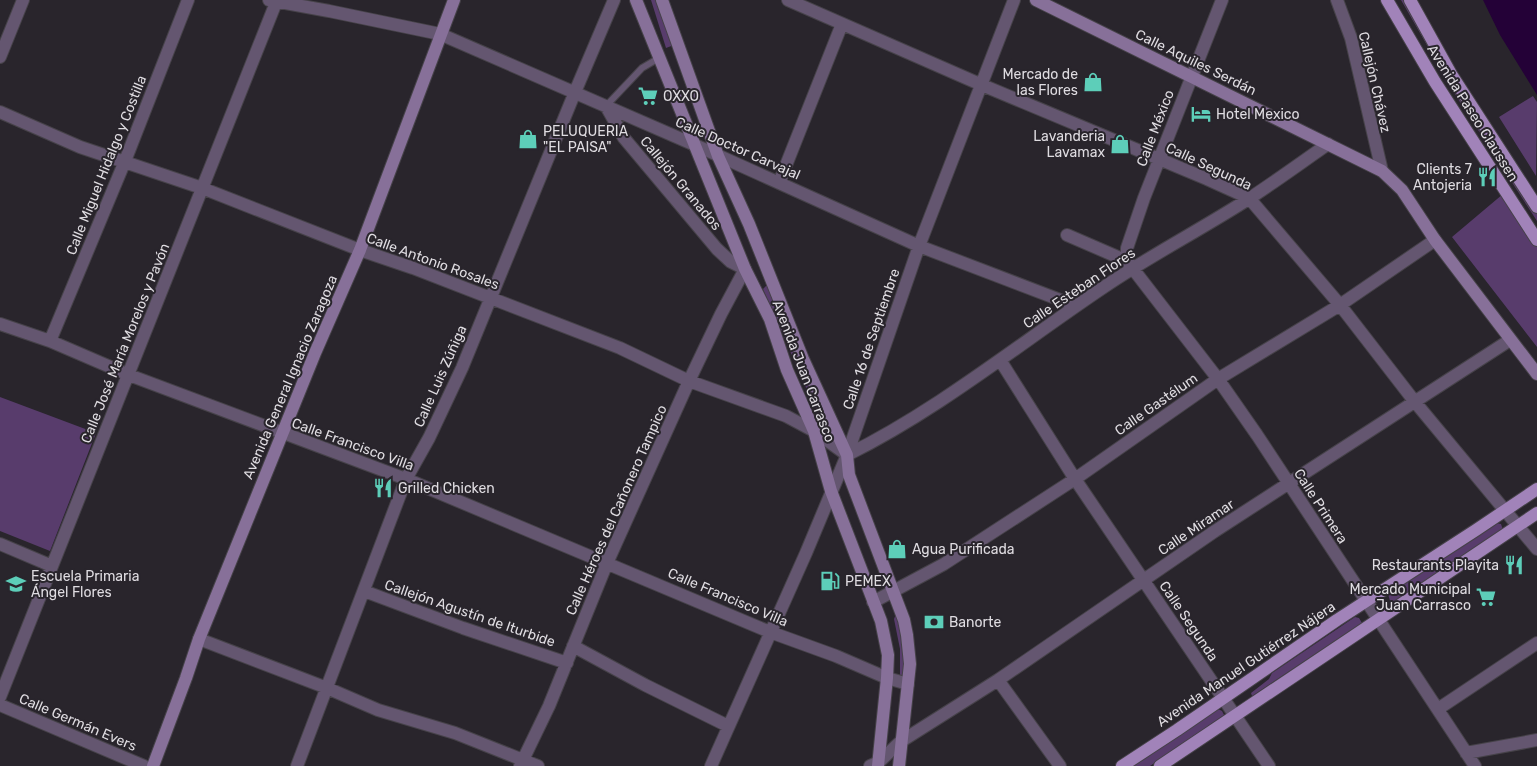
<svg xmlns="http://www.w3.org/2000/svg" width="1537" height="766" viewBox="0 0 1537 766" font-family="Rubik,sans-serif">
<style>
.green{fill:#583c6c}
.water{fill:#240137}
.lines{fill:none;stroke-linecap:round;stroke-linejoin:round}
.lane-casing{stroke:#464249;stroke-width:8}
.street-casing{stroke:#464249;stroke-width:14}
.secondary-casing{stroke:#464249;stroke-width:14}
.primary-casing{stroke:#464249;stroke-width:14}
.lane{stroke:#645670;stroke-width:6}
.street{stroke:#645670;stroke-width:12}
.secondary{stroke:#877099;stroke-width:12}
.primary{stroke:#a183b9;stroke-width:12}
.labels{text-anchor:middle;stroke-width:4;stroke-linejoin:round;paint-order:stroke}
.street-label{font-size:14px;fill:#dfdce1;stroke:#29252c}
.poi-label{font-size:14px;fill:#dfdce1;stroke:#29252c;text-anchor:start}
</style>
<rect width="100%" height="100%" fill="#29252c"/>
<path class="green" d="M651 0H658L674 45 666 48Z
M1401 0H1407L1537 211V221L1458 99Z
M1533 96 1537 102 1536 176 1499 117Z
M1503 194 1537 245V347L1452 237Z
M767 285 822 412 817 413 763 289Z
M0 397 96 433 50 551 0 531Z
M1496 523 1501 524 1503 530 1396 601H1390L1388 594Z
M896 614 906 649 905 676H900V649L894 619Z
M1355 617 1359 618 1362 623 1252 696 1251 693 1269 679 1272 673Z
M1218 709 1222 711 1224 715 1150 766H1134Z"/>
<path class="water" d="M1483 0H1537V95L1500 35Z"/>
<g class="lines">
<defs>
<path id="lane" d="M606 106 642 68 659 58"/>
<path id="street" d="M269 0 329 11 440 34 695 145 919 246 1076 306
M788 0 982 85 1207 179 1249 198 1340 305 1415 402 1537 549
M1222 0 1144 198 1127 248V261L1218 379 1257 435 1475 766
M1337 0 1351 38 1382 171
M0 57 23 0
M606 106 624 138 717 249 731 262 745 269
M0 112 80 147 202 188 360 250 413 268 620 348 689 381 786 416 814 431 847 455C938 410 1019 344 1104 287 1151 255 1202 229 1250 198 1276 181 1302 162 1328 144
M779 183 842 24
M1067 235 1127 261
M0 324 50 341 129 375 406 479 770 632 836 656 887 678 908 684
M50 341 125 161 188 0
M1000 360 1075 479 1269 766
M0 544 52 566
M364 591 463 628 567 663
M873 602 944 564 1075 479 1218 379 1340 305 1435 240
M199 639 327 688 378 710 455 733 538 766
M573 646 645 685 728 726
M998 680 1060 766
M0 697 277 0
M0 705 144 766
M1438 709 1537 643
M1466 753 1537 740
M297 766 406 479 429 438 462 368 575 92 614 0
M520 766 549 706 607 563 689 381 721 314 745 269
M711 766 806 553 847 455 919 246 1014 0
M870 766 879 762 900 742 998 680 1215 531 1510 340"/>
<path id="secondary" d="M636 0 745 269 770 319 787 370 814 431 831 491 881 621 888 655 887 678 878 766
M662 0 718 156 749 224 803 359 847 455 849 475 904 620 907 635 910 664 899 766
M1036 0 1382 171 1402 190 1435 240 1537 374
M153 766 186 678 199 639 315 353 360 250 454 0"/>
<path id="primary" d="M1387 0 1435 82 1537 240
M1410 0 1451 74 1537 207
M1122 766 1177 730 1337 620 1476 530 1537 489
M1160 766 1537 513"/>
</defs>
<use href="#lane" class="lane-casing"/>
<use href="#street" class="street-casing"/>
<use href="#secondary" class="secondary-casing"/>
<use href="#primary" class="primary-casing"/>
<use href="#lane" class="lane"/>
<use href="#street" class="street"/>
<use href="#secondary" class="secondary"/>
<use href="#primary" class="primary"/>
</g>
<defs>
<symbol id="shop-bare" viewBox="-9 -9 18 18"><path d="M-5-2.5h2.3a2.7 3.5 0 0 1 5.4 0H5L5.5 6h-11ZM-1.5-2.5h3a1.5 2.3 0 0 0-3 0Z" fill="#5dceb9" stroke="#29252c" stroke-width="2.5" paint-order="stroke"/></symbol>
<symbol id="supermarket-bare" viewBox="-9 -9 18 18"><path d="M-6-5.5h2.5l.6 2H6L4.5 2H-2.5L-4.4-4H-6ZM-1.5 3.2a1.3 1.3 0 1 0 .1 0ZM3 3.2a1.3 1.3 0 1 0 .1 0Z" fill="#5dceb9" stroke="#29252c" stroke-width="2.5" paint-order="stroke"/></symbol>
<symbol id="hotel-bare" viewBox="-9 -9 18 18"><path d="M-6-4.5h1.5V1H6V5H4.5V3h-9V5H-6ZM-4 0a1.8 1.8 0 1 1 3.6 0ZM.5 0V-2.5h3Q6-2.5 6 0Z" fill="#5dceb9" stroke="#29252c" stroke-width="2.5" paint-order="stroke"/></symbol>
<symbol id="restaurant-bare" viewBox="-9 -9 18 18"><path d="M-5-6h1v4h1v-4h1v4h1v-4h1v5L-1.5 .5V6h-2V.5L-5-1ZM5-6V6H3V1.5H1.5Q1.5-4 5-6Z" fill="#5dceb9" stroke="#29252c" stroke-width="2.5" paint-order="stroke"/></symbol>
<symbol id="fuel-bare" viewBox="-9 -9 18 18"><path d="M-5.5-6h7V0h2V4h1.3V-2.5L3-4.5l.8-.8L6-3V5H2.5V1h-1V6h-7ZM-4.2-4.7v3.2H.2V-4.7Z" fill="#5dceb9" stroke="#29252c" stroke-width="2.5" paint-order="stroke"/></symbol>
<symbol id="school-bare" viewBox="-9 -9 18 18"><path d="M0-5L7-2L0 1L-7-2ZM-4 1L0 2.5L4 1V4Q0 6-4 4Z" fill="#5dceb9" stroke="#29252c" stroke-width="2.5" paint-order="stroke"/></symbol>
<symbol id="bank-bare" viewBox="-9 -9 18 18"><path d="M-6-4H6V4H-6ZM0-2.3a2.3 2.3 0 1 0 0 4.6a2.3 2.3 0 1 0 0-4.6Z" fill="#5dceb9" stroke="#29252c" stroke-width="2.5" paint-order="stroke"/></symbol>
</defs>
<g fill-rule="evenodd">
<use href="#shop-bare" x="1079" y="68" width="28" height="28"/>
<use href="#supermarket-bare" x="634" y="82" width="28" height="28"/>
<use href="#hotel-bare" x="1187" y="100" width="28" height="28"/>
<use href="#shop-bare" x="514" y="125" width="28" height="28"/>
<use href="#shop-bare" x="1106" y="130" width="28" height="28"/>
<use href="#restaurant-bare" x="1473" y="163" width="28" height="28"/>
<use href="#restaurant-bare" x="369" y="474" width="28" height="28"/>
<use href="#shop-bare" x="883" y="535" width="28" height="28"/>
<use href="#restaurant-bare" x="1500" y="551" width="28" height="28"/>
<use href="#fuel-bare" x="816" y="567" width="28" height="28"/>
<use href="#school-bare" x="2" y="570" width="28" height="28"/>
<use href="#supermarket-bare" x="1472" y="583" width="28" height="28"/>
<use href="#bank-bare" x="920" y="608" width="28" height="28"/>
</g>
<g class="labels">
<g class="street-label">
<text transform="translate(1196 62) rotate(26)" y="5">Calle Aquiles Serdán</text>
<text transform="translate(1375 82) rotate(77)" y="5">Callejón Chávez</text>
<text transform="translate(1473 113) rotate(58)" y="5">Avenida Paseo Claussen</text>
<text transform="translate(1155 128) rotate(-69)" y="5">Calle México</text>
<text transform="translate(738 148) rotate(24)" y="5">Calle Doctor Carvajal</text>
<text transform="translate(106 165) rotate(-68)" y="5">Calle Miguel Hidalgo y Costilla</text>
<text transform="translate(1209 166) rotate(25)" y="5">Calle Segunda</text>
<text transform="translate(681 183) rotate(50)" y="5">Callejón Granados</text>
<text transform="translate(433 261) rotate(20)" y="5">Calle Antonio Rosales</text>
<text transform="translate(1079 288) rotate(-34)" y="5">Calle Esteban Flores</text>
<text transform="translate(871 339) rotate(-71)" y="5">Calle 16 de Septiembre</text>
<text transform="translate(125 343) rotate(-68)" y="5">Calle José María Morelos y Pavón</text>
<text transform="translate(804 371) rotate(69)" y="5">Avenida Juan Carrasco</text>
<text transform="translate(440 376) rotate(-66)" y="5">Calle Luis Zúñiga</text>
<text transform="translate(290 377) rotate(-67)" y="5">Avenida General Ignacio Zaragoza</text>
<text transform="translate(1156 404) rotate(-35)" y="5">Calle Gastélum</text>
<text transform="translate(353 444) rotate(20)" y="5">Calle Francisco Villa</text>
<text transform="translate(1321 506) rotate(57)" y="5">Calle Primera</text>
<text transform="translate(616 510) rotate(-66)" y="5">Calle Héroes del Cañonero Tampico</text>
<text transform="translate(1196 527) rotate(-34)" y="5">Calle Miramar</text>
<text transform="translate(728 597) rotate(23)" y="5">Calle Francisco Villa</text>
<text transform="translate(470 613) rotate(19)" y="5">Callejón Agustín de Iturbide</text>
<text transform="translate(1189 621) rotate(56)" y="5">Calle Segunda</text>
<text transform="translate(1246 664) rotate(-34)" y="5">Avenida Manuel Gutiérrez Nájera</text>
<text transform="translate(78 722) rotate(23)" y="5">Calle Germán Evers</text>
</g>
<g class="poi-label">
<text x="1078" y="79" text-anchor="end">Mercado de<tspan x="1078" dy="16">las Flores</tspan></text>
<text x="663" y="101">OXXO</text>
<text x="1216" y="119">Hotel Mexico</text>
<text x="543" y="136">PELUQUERIA<tspan x="543" dy="16">"EL PAISA"</tspan></text>
<text x="1105" y="141" text-anchor="end">Lavanderia<tspan x="1105" dy="16">Lavamax</tspan></text>
<text x="1472" y="174" text-anchor="end">Clients 7<tspan x="1472" dy="16">Antojeria</tspan></text>
<text x="398" y="493">Grilled Chicken</text>
<text x="912" y="554">Agua Purificada</text>
<text x="1499" y="570" text-anchor="end">Restaurants Playita</text>
<text x="31" y="581">Escuela Primaria<tspan x="31" dy="16">Ángel Flores</tspan></text>
<text x="845" y="586">PEMEX</text>
<text x="1471" y="594" text-anchor="end">Mercado Municipal<tspan x="1471" dy="16">Juan Carrasco</tspan></text>
<text x="949" y="627">Banorte</text>
</g>
</g>
</svg>
